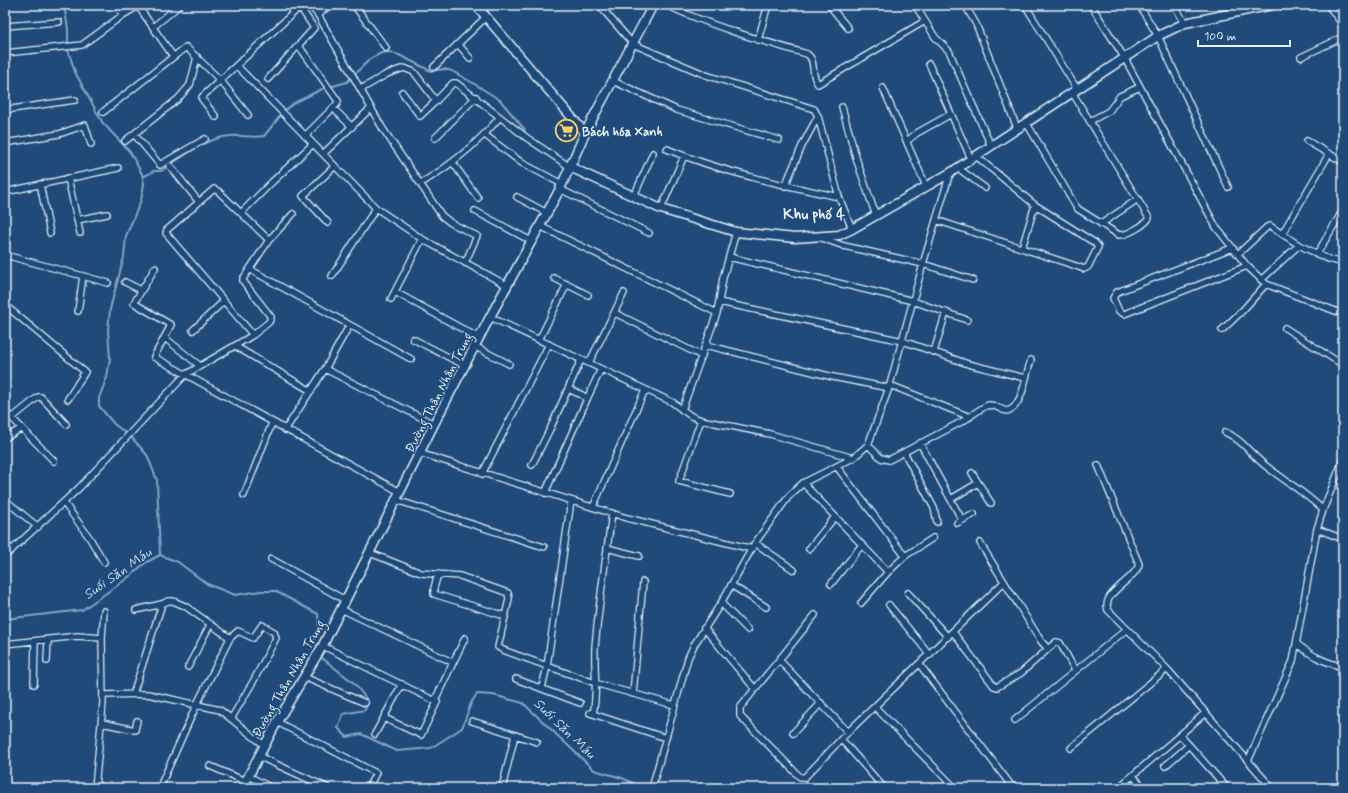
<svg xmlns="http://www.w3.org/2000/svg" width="1348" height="793" viewBox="0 0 1348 793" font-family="Mynerve,sans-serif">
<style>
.built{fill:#34567d}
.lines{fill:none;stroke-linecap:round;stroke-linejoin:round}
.stream{stroke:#88a5c4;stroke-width:2}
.street-casing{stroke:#e8f1f8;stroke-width:8}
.secondary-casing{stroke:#e8f1f8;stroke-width:11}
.street{stroke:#1f4a7a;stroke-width:5.5}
.secondary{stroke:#1f4a7a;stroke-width:8}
.labels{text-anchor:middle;stroke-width:3.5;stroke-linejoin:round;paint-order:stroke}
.poi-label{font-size:13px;font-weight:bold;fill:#e8f1f8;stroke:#1f4a7a;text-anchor:start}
.street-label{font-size:13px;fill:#e8f1f8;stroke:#1f4a7a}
.water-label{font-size:14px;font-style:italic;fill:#d0deeb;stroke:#1f4a7a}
.quarter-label{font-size:15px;font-weight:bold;fill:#e8f1f8;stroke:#1f4a7a}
</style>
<rect width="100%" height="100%" fill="#1f4a7a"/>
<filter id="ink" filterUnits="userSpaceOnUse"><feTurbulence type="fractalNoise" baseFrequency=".025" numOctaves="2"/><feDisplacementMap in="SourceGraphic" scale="8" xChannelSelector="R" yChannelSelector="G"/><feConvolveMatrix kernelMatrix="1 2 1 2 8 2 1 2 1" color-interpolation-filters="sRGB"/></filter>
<g filter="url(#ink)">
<path class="built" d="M567 116 581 134 571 142 567 137 561 141 551 128Z"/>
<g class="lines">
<path class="stream" d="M64 5 68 29V50L75 72 102 122 130 152 142 174 144 184 141 200 126 236 124 257 110 309 108 330 110 358 107 377 99 398V406L114 424 132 438 147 455 157 480 160 555
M143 177 154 171H161C181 158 205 138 230 136 241 135 252 138 264 136L285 110 294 103 322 89 347 82 370 59 381 53 389 52 399 55 431 71 444 69 452 71 473 83 500 100 525 130
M5 619 82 610 125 580 145 563 160 555 178 562 207 584 235 595 261 591H275L318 614 319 631 314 640 318 648
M320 654 322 658 354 683 368 701 365 710 343 714 338 728 347 737 361 734 397 751 431 748 462 728 471 703 477 694 493 695 523 703 594 770 622 778 644 788"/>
<defs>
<path id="street" d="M116 5 123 15 138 6 173 56
M310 5 318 15 383 129 442 216 451 223 477 236 465 263
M354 5 386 48
M599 5 633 44 706 75 814 109 818 116 839 197 852 229
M666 5C711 26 759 40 807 54 817 61 810 76 818 84L925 21
M829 5 848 28
M915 5 935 37 949 51 991 146
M965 5 976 24 1017 128
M1025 5 1077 89
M1091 5 1124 57 1216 227 1247 266 1266 284 1343 314
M1139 5 1158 36 1228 187
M1174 5 1185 23
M1328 5 1343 25
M318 15 330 5
M5 26 59 22
M153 27 180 5
M758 40 768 5
M458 44 470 58
M299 46 338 101 337 104 305 136
M5 53 82 45 123 15
M1301 57 1343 37
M929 64 971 159
M237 66 376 208 422 239 508 286
M434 67 486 17
M268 79 314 28 300 7
M613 81 677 110 779 140
M883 88 926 186
M361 89 387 74 404 68 414 72 436 101 453 83H456L527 138 570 167
M402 92 420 116 436 101
M842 107 857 161 876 216
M333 108 352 127
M5 110 75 100
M103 112 186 47 221 81 248 115
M216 117 202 99V97L302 5
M1090 121 1109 111 1120 96 1140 87
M1026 122 1075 205 1078 209 1119 235C1128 235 1145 225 1149 218L1072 92
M134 134 160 165 205 139
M485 135 522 163 562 184
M435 138 476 97
M125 141 178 99 190 85 197 57
M907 141 917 133 951 114
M1307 141 1343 162
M5 143 59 134 85 125 91 144
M667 149C721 172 782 185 839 197
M323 154 371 108
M453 163 478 198
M170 166 199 202
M958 168 985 188
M68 178 80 233
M421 183C452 165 477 144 500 117
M40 184 50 233
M785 186 802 146 818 116
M560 189 649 233
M5 192 118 168
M634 196 653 153
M517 197 547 213
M661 209 684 156
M475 211 531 241
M241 213 272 182 313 144
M77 220 107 214
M936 220 1076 266 1084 269 1088 267 1098 247 1095 243 1035 205 976 156
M328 223 303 196 335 166
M1101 224 1138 199
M540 226 717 313
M1282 234 1329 154
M822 238 844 246 923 264 973 280
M1022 248 1035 205
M1232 248 1117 292 1113 298 1119 311 1124 314 1247 266
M1238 254 1267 227 1270 226 1299 245 1328 259 1343 263
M1317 254 1343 210
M5 255 83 276 78 311
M729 257 913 301 967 320
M155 268 134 303 171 325 154 357 400 492
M251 270 411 359
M83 276 108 283
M332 276 376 208
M554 278 588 295
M1261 280 1299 245
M125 282 141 290
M395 292 479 338
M391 299 422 239
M719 302 903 341 968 364 1025 378
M5 305 85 372 68 399
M615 313 702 356
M490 317 672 402 691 416 701 420 770 434 853 458
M1285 328 1340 363H1343
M193 330 224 301
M1222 330 1243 310 1266 284
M253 335 166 233 167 230 214 189 218 191 269 240
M165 338 200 366
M413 339 464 365
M539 340 567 284
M706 345 833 377 889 388
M235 346 311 391
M474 346 509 364
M934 352 946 312
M589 363 624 293
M325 369 434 424
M890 385 970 417
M587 399 601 369
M682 410 717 313 723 278 736 232
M5 411 54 461
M12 418 38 397H41L66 424
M701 420 679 481 730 494
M285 430 325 369 349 326
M1225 432C1243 440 1251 455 1266 466 1285 481 1306 493 1323 510
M5 438 22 428
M920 443 962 520
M868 445 881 458 889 460C914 447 938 434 963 421 971 416 978 410 986 406 996 401 1005 418 1014 407 1024 396 1026 374 1031 360
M904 452 934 508 937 522
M419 453 627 518 752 549
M1343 460 1323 510 1317 529 1343 539
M532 465 551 427 581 360
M1098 465 1139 564C1136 580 1101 592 1108 610L1167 669 1272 788
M837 467 905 556
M972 473 991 503
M482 474 549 344
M803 483 888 572
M545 493 587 399 582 395 568 389
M244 495 272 423
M951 499 978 483
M5 500 38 527
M396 500 544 547
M571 501 547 666 598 684 674 705
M64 503 89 537 104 562
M593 507 645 390
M957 523 974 514
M755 543 794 570
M980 543 1041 641 1048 649 1056 642 1060 643 1075 670
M5 545 12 550
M607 548 639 556
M809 549 834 518
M370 553 421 573 460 576 508 593 509 599 498 647 503 650 547 666 542 688
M5 556 79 488 185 375 253 335 269 322 271 317 243 281V279L269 240 293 214
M271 559 345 600
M438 574 434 588V594L505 616
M831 584 861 546
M731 585 766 607
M908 593 948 637
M721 603 748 630
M861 603 888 572 905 556 933 538
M889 605 930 655
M341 609 452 662
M136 610 162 604 168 601H173L185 606 230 638
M704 628 755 689 779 660 848 732
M953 632 994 686 997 687 1021 673 1048 649
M5 644 78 636 102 638
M1297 644C1312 656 1324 662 1343 667
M323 646 437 702 421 735 384 718
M779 660 815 615
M47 661 48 639
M920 665 1013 788
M188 667 210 625
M304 677 365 703
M516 679 580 703
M34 684 35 641
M755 689 740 708V716L800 777H805L848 732 1003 583
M133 694 162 604
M633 694 643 582
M103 695 148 694 220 710 264 745
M435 700 465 638
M875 707 955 788
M590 713 666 738
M1205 713 1180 735 1227 788
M593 714C598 692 594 670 595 647 599 602 606 558 612 513
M1015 720 1127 629
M472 721 537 742
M277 722 376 773 368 788
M102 723 135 730 137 721
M793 733 821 703
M375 734 402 684
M841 739 884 788
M1071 748 1167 669
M258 756 328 788
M1248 761 1293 661 1317 529
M210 766 245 781
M1165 766 1188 746
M248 776 272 788
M1133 776 1144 788
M162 782 196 706 230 638 238 631 253 638 262 625 274 632 276 638 254 680 231 719
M96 785 107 788
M95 788 103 703 102 638 104 611
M502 788 515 735
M652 788 688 658 694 645 721 603 755 543 789 496 803 483 853 458 868 445 889 388 923 264 950 173
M1118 788 1180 735"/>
<path id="secondary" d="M476 5 585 133
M570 167 661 209 736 232 795 238 839 235 852 229 950 173 1158 36 1185 23 1272 5
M242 788 277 722 322 647 434 424 490 317 560 189 585 133 653 5"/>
</defs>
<use href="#street" class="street-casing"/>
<use href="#secondary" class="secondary-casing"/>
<use href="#street" class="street"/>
<use href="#secondary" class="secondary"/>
</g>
</g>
<defs>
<symbol id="supermarket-ring" viewBox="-11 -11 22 22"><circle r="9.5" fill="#1f4a7a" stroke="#ffd166" stroke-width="1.5"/><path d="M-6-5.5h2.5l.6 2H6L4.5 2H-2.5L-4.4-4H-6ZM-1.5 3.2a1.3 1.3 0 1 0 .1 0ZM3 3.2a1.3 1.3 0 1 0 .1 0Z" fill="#ffd166"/></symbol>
</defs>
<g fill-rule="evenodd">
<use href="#supermarket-ring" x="554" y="118" width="25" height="25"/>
</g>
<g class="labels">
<g class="poi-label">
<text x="582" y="136">Bách hóa Xanh</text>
</g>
<g class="street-label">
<text transform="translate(438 392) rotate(-63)" y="5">Đường Thân Nhân Trung</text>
<text transform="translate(288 678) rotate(-60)" y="5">Đường Thân Nhân Trung</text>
</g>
<g class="water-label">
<text transform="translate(117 573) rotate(-35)" y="5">Suối Săn Máu</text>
<text transform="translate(565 728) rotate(44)" y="5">Suối Săn Máu</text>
</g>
<g class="quarter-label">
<text x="814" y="219">Khu phố 4</text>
</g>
</g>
<rect width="1348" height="793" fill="none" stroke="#1f4a7a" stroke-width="20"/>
<rect x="10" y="10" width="1328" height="773" fill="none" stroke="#e8f1f8" stroke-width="1.5" filter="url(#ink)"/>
<path d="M1198 40v6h92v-6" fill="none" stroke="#e8f1f8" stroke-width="2"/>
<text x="1204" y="40" font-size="12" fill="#e8f1f8" stroke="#1f4a7a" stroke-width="3" paint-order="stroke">100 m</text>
</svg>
